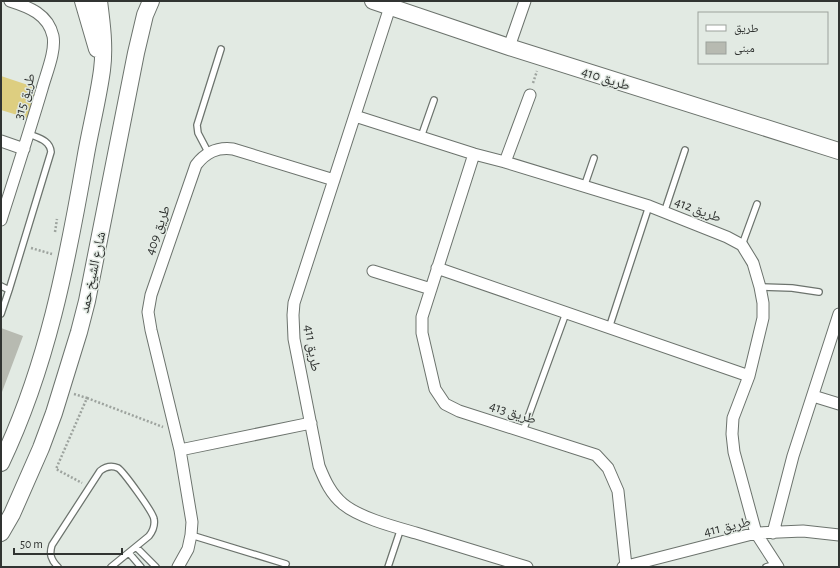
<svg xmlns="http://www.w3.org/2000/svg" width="840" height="568" viewBox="0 0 840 568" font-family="'Alegreya Sans','Noto Naskh Arabic',sans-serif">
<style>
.green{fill:#ddce80}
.building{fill:#b7bab1}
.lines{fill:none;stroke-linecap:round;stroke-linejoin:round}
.lane-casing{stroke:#6c736d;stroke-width:8}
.street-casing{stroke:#6c736d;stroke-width:13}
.secondary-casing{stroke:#6c736d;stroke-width:18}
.path{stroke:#9da39e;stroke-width:2.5;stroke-dasharray:2 2;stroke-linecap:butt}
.lane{stroke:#fff;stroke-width:5.5}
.street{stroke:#fff;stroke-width:11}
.secondary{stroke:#fff;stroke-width:16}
.labels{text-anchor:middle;stroke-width:3;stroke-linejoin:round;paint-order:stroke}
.street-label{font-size:14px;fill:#313432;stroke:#e2eae3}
</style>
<rect width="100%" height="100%" fill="#e2eae3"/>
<path class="green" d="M1 76 37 88 27 118 1 110Z"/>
<path class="building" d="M1 328 23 336 2 392H1Z"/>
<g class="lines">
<defs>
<path id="lane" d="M421 137 434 100
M208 152 198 133 197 125 221 49
M584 187 594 158
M664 213 685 150
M742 245 757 204
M1 286 9 290 51 152C50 140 38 138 29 134
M760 287 792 288 819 292
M1 314 9 290
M609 328 649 206
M523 431 566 313
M191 535 286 564
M136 547 156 567
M129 553 141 567
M58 567C51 560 49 554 52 545L100 471C105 467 111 465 118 468 123 471 153 512 154 519 155 525 153 531 149 536L111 567
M388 567 401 528
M766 567 776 564"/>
<path id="street" d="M390 7 294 303 293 315 294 339 319 466C325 481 331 494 343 504 360 518 395 527 416 533 453 544 490 556 527 567
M509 47 525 1
M355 116 474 154 505 162 649 206 727 237 742 245 753 263 760 287 763 303V318L749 376 733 418 732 434 734 452 756 533 778 567
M1 141 24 149
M474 154 422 317V333L435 389 445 404 459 411 596 455 608 468 618 491 626 566
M505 162 530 95
M1 220C15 176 29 133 42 89 46 74 56 51 53 36 48 14 29 7 10 1
M437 268 749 376
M373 271 431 289
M813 396 839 404
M180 450 311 423
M773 533 793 456 839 314
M178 567 188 549 191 535 192 522 180 450 151 330 148 312 151 295 196 165C206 152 217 147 233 149L334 180
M623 567 756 533 803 531 839 535"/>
<path id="secondary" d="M83 1 97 49
M373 1 509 47 839 151
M1 463C47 367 67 263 85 160 90 130 98 100 102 70 105 47 102 24 99 1
M1 533 12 514 41 448 54 413 79 332 87 301 136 53 145 15 151 1"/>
</defs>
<use href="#lane" class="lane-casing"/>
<use href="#street" class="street-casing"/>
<use href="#secondary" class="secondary-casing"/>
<path class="path" d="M533 83 537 71
M55 232 57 219
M31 248 52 254
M74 394 87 398 56 469 82 483
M87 398 163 427"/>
<use href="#lane" class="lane"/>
<use href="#street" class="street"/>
<use href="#secondary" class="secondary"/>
</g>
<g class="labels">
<g class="street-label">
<text transform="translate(606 78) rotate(18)" y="5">طريق 410</text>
<text transform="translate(24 96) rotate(-74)" y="5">طريق 315</text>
<text transform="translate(698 209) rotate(21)" y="5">طريق 412</text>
<text transform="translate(157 230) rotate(-71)" y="5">طريق 409</text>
<text transform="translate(92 272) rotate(-78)" y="5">شارع الشيخ حمد</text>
<text transform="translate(313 348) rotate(81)" y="5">طريق 411</text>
<text transform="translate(513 412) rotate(18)" y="5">طريق 413</text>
<text transform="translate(727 526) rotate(-13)" y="5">طريق 411</text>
</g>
</g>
<rect width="840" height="568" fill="none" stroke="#313432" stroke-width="4"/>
<rect x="698" y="12" width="130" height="52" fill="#e2eae3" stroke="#9ba19c"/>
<rect x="706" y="25" width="20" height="6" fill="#ffffff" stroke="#9ba19c"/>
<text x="734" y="32" font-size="12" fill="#313432">طريق</text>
<rect x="706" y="42" width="20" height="12" fill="#b7bab1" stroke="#9ba19c"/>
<text x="734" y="52" font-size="12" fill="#313432">مبنى</text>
<path d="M14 548v6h108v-6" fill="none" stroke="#313432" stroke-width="2"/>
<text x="20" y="548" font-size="12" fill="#313432" stroke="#e2eae3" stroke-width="3" paint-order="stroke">50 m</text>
</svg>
